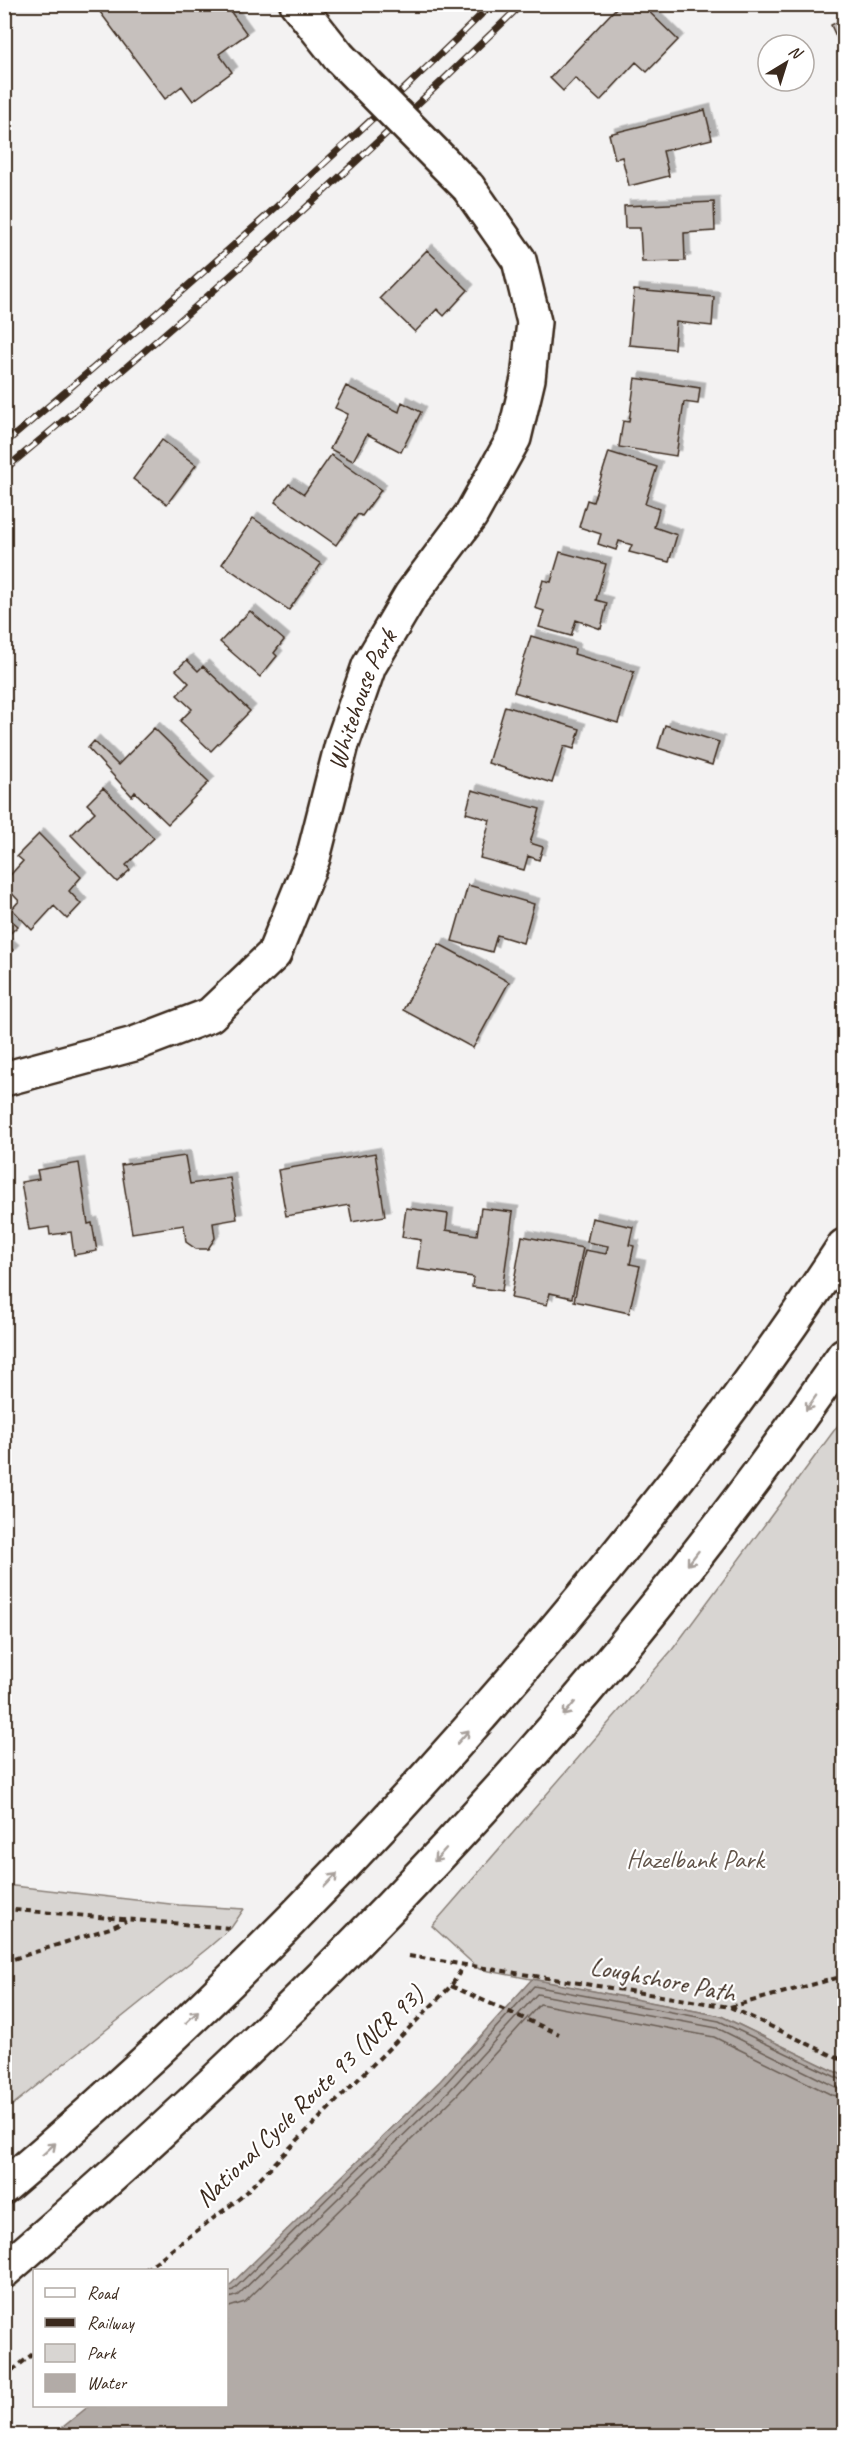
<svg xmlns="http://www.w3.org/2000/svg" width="849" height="2440" viewBox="0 0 849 2440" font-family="Caveat,sans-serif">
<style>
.green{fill:#d8d5d2;stroke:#8a8078;stroke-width:1.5}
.water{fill:#b2aba7;stroke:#827770;stroke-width:1.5}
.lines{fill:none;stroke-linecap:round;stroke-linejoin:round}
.shore{stroke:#6b5e55;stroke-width:1.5}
.building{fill:#c6c0bd;stroke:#3b2a1e;stroke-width:1.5;filter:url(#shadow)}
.minor-casing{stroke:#3b2a1e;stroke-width:38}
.motorway-casing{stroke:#3b2a1e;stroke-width:38}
.path{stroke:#3b2a1e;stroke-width:4;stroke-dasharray:6 4.5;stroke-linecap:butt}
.minor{stroke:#fff;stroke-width:33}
.motorway{stroke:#fff;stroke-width:33}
.rail-casing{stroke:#3b2a1e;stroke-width:7}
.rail{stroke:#fff;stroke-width:4.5;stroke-dasharray:14;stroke-linecap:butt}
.minor-bridge-casing{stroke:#3b2a1e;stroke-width:38;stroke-linecap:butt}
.minor-bridge{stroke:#fff;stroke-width:33}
.oneway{stroke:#a79f9a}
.labels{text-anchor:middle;stroke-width:4.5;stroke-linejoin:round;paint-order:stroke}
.street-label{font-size:26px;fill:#3b2a1e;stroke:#fff}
.park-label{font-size:26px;fill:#62554b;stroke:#fff}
</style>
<defs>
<filter id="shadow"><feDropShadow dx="5.5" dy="-5.5" stdDeviation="0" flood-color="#0004"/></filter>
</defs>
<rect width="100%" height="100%" fill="#f3f2f2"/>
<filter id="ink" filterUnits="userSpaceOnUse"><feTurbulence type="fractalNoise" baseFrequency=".0167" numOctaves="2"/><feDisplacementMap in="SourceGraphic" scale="12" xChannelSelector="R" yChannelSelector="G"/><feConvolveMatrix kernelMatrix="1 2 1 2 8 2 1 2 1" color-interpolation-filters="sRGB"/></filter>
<g filter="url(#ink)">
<path class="green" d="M844 1417V2076L721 2016 479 1969 432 1926 672 1650Z
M5 1885 179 1905 244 1909 231 1928 208 1948 5 2111Z"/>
<path class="water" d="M532 1979 721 2016 844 2076V2435H53L89 2406H226L227 2288 440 2081Z"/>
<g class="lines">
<path class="shore" d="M226 2292 233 2290 444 2085 534 1986 719 2021 844 2081
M226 2299 238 2295 450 2090 537 1994 717 2028 836 2087 844 2088
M226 2308 245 2302 456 2096 540 2004 714 2037 832 2095 844 2097"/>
</g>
<path class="building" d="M94 4H225L247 34 219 54 232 72 193 101 182 86 165 99Z
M620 4H641L678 40 647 72 636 62 600 101 575 78 563 91 550 78Z
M844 19V54L831 25Z
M705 110 712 139 663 151 669 176 629 186 622 157 615 159 609 134Z
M714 202 715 231 684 233 685 261 642 262 640 228H625L624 206Z
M427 250 468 290 444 316 437 309 415 332 380 298Z
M634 290 714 297 712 326 676 322 674 349 629 345Z
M635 378 700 388 698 404 684 402 676 456 619 447 623 421 629 422Z
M346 386 399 412 402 402 421 412 401 452 367 434 353 461 330 449 348 414 335 408Z
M162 440 196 465 167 504 133 479Z
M609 452 657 467 645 504 659 509 654 527 677 535 669 562 629 552 632 545 619 541 616 550 598 544 601 534 579 527 587 500 593 502Z
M331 455 381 490 362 516 358 514 336 545 275 502 289 484 304 494Z
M253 518 321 564 289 610 222 564Z
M560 552 606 564 596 600 607 603 601 629 576 620 571 636 539 627 544 611 535 608 543 580 551 582Z
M250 611 284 640 274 653 277 656 260 677 220 642Z
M531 636 575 649 574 654 634 672 618 723 514 692Z
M187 660 198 671 203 666 250 711 211 751 180 721 192 709 177 695 189 683 176 670Z
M505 706 580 729 574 749 564 746 552 783 488 763Z
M665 725 719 742 712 765 658 748Z
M154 728 209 782 168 824 135 792 132 796 88 748 94 741 118 765Z
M103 788 154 838 126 865 130 870 117 882 71 835 95 812 87 804Z
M472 790 540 809 530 843 543 847 539 860 528 856 524 870 480 858 490 820 466 813Z
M39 834 81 877 69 891 81 904 67 919 54 906 32 930 12 909 19 901 4 885V882L23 861 17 856Z
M468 885 534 904 523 943 497 935 492 952 452 941Z
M4 914 18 926 4 939Z
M4 942 13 950 4 959Z
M439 944 509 982 473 1048 403 1010Z
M375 1153 385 1216 352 1222 349 1205 286 1216 278 1170Z
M185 1156 190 1184 230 1178 237 1219 213 1223 215 1238 208 1249H196L186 1242 184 1225 132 1233 121 1165Z
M79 1163 88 1224 92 1223 97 1251 74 1255 71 1232 50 1235 49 1227 29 1230 21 1182 39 1179 37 1170Z
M406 1208 448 1214 446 1230 477 1235 481 1208 513 1212 502 1291 472 1287 473 1277 417 1269 421 1240 402 1237Z
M592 1218 633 1227 629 1245 634 1246 630 1264 640 1266 629 1313 574 1301 585 1250 606 1254 608 1246 587 1242Z
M522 1236 583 1248 572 1298 550 1293 547 1305 511 1298Z"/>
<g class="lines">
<defs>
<g id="minor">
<path d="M297 4 339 57"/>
<path id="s1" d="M4 1079 134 1044 210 1015 274 954 313 858 342 744 369 666 411 595 471 515 514 438 528 379 534 322 519 260 468 187"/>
</g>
<path id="motorway" d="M4 2187C192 2028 365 1852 525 1665 639 1532 748 1393 844 1246
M4 2271C319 2001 608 1697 844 1355"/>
</defs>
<use href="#minor" class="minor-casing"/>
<use href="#motorway" class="motorway-casing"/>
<path class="path" d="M4 1909 231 1928
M409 1956 730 2007 844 2061
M4 1962 110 1928 126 1921
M451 1986 559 2034
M730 2007 844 1976
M145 2270 240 2198 451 1986 465 1964
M4 2377 34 2353"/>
<use href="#minor" class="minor"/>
<use href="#motorway" class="motorway"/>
<defs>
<path id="rail" d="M4 444C171 303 336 158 492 4
M4 470C183 322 356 166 522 4"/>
</defs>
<use href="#rail" class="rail-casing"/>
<use href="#rail" class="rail"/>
<defs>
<path id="minor-bridge" d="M339 57 468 187"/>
</defs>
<use href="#minor-bridge" class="minor-bridge-casing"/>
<use href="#minor-bridge" class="minor-bridge"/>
</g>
<defs><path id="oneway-shaft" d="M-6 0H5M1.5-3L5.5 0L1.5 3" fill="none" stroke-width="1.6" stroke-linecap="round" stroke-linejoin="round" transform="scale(1.5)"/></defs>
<g class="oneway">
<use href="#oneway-shaft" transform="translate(811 1403) rotate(125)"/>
<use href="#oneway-shaft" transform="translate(693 1558) rotate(128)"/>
<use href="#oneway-shaft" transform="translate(569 1709) rotate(130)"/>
<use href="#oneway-shaft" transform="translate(463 1737) rotate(-49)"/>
<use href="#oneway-shaft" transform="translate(440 1855) rotate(132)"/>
<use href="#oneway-shaft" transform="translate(331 1880) rotate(-46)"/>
<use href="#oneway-shaft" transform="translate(192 2017) rotate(-44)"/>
<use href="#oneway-shaft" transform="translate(49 2149) rotate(-42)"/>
</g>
</g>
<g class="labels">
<g class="street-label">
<text dy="9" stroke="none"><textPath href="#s1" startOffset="574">Whitehouse Park</textPath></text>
<text transform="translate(663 1979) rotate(11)" y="9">Loughshore Path</text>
<text transform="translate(309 2096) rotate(-44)" y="9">National Cycle Route 93 (NCR 93)</text>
</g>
<g class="park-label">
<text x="695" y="1868">Hazelbank Park</text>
</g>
</g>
<rect width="849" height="2440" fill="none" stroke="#fff" stroke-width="24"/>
<rect x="12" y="12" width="825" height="2416" fill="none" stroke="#3b2a1e" stroke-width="2" filter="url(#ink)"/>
<rect x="33" y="2269" width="195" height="138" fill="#ffffff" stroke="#b1aaa5" stroke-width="1.5"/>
<rect x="45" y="2288" width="30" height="9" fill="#ffffff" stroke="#b1aaa5" stroke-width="1.5"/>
<text x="87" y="2299" font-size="18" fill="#3b2a1e">Road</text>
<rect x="45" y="2318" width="30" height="9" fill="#3b2a1e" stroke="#b1aaa5" stroke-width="1.5"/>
<text x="87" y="2329" font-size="18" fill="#3b2a1e">Railway</text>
<rect x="45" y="2344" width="30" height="18" fill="#d8d5d2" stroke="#b1aaa5" stroke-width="1.5"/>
<text x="87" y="2359" font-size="18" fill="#3b2a1e">Park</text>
<rect x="45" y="2374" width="30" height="18" fill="#b2aba7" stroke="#b1aaa5" stroke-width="1.5"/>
<text x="87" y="2389" font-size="18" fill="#3b2a1e">Water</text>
<g transform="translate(786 63) rotate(38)"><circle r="28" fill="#ffffff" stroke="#b1aaa5" stroke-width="1.5"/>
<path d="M0-4.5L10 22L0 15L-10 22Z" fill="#3b2a1e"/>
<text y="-9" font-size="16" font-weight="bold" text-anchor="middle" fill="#3b2a1e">N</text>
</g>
</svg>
